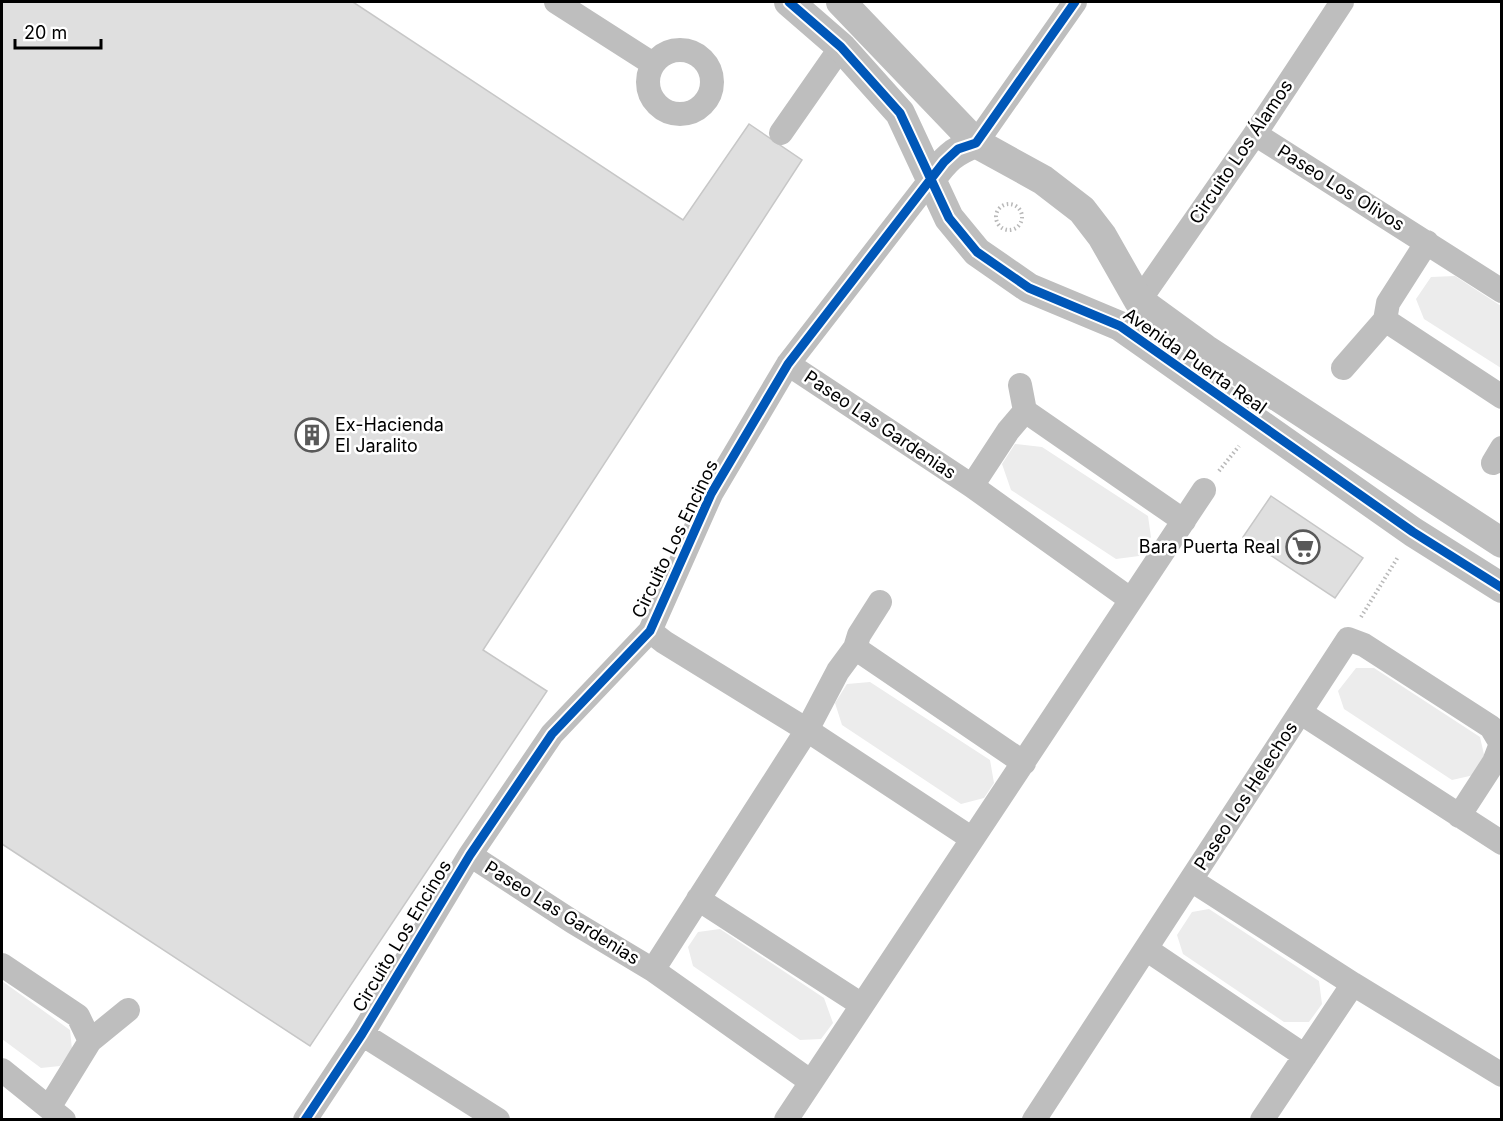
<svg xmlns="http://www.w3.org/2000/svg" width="1503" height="1121" viewBox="0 0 1503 1121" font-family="Inter,sans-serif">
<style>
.green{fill:#ececec}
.building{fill:#dfdfdf;stroke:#c7c7c7;stroke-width:1.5}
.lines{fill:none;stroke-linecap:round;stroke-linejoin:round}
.path{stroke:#b9b9b9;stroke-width:4;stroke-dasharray:1.5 3;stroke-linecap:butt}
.minor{stroke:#bebebe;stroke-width:24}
.tertiary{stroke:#bebebe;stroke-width:30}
.cycleway-casing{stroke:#fff;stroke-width:13}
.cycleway{stroke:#0057b8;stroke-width:9}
.labels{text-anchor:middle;stroke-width:5;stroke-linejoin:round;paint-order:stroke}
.street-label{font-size:18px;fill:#000;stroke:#fff}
.poi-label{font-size:18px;fill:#000;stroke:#fff;text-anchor:start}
</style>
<rect width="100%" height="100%" fill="#fff"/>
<path class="green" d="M1455 276 1501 306V368L1424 319 1416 299 1431 277Z
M1015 444 1042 447 1148 516 1151 537 1139 556 1116 559 1011 490 1002 464Z
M1356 668H1374L1480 737 1485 759 1474 775 1452 780 1344 709 1338 691Z
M870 682 990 760 994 783 984 798 961 804 842 725 835 703 847 684Z
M1209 909 1319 981 1322 1004 1309 1022H1284L1183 954 1177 935 1192 912Z
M720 929 824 998 833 1023 821 1039 800 1040 693 966 688 947 698 932Z
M2 981 70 1030 72 1049 60 1066 41 1068 2 1039Z"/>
<path class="building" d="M2 2H353L683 220 749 124 802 160 483 650 547 691 310 1046 2 844Z
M1271 496 1363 558 1335 598 1243 537Z"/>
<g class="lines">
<path class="path" d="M996 217a13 13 0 1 1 26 0a13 13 0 1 1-26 0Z
M1219 471 1239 446
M1361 617 1398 557"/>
<path class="minor" d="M556 2 653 64
M648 82a32 32 0 1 1 64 0a32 32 0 1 1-64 0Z
M781 133 841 47
M1255 134 1502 291
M976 143 1075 2
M1139 301 1255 134 1342 2
M1385 320 1502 397
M788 364 972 486 1130 599
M1343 368 1385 320 1388 303 1427 242
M1020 385 1025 411 1184 521
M1493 463 1502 448
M972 486 1008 431 1025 411
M650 631 664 642 807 730 971 838
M855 648 1024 763
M1301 713 1502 843
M1459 816 1494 762 1502 741
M470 855 573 922 653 970 810 1081
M1191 880 1353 984 1502 1075
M698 899 862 1005
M1146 949 1305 1056
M2 965 78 1016 90 1041 50 1106
M653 970 807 730 838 671 855 648 859 635 880 602
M362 1034 498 1120
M90 1041 128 1010
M2 1070 64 1120
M305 1120 362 1034 470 855 552 734 650 631 711 494 788 364 931 179
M786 1120 1204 490
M1034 1120 1348 639 1364 645 1491 727 1500 742
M1262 1120 1353 984"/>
<path class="tertiary" d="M789 2 841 47 900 113 949 218 977 252 1029 288 1120 326 1413 532 1502 588
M841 2 976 143 1043 180 1082 210 1102 236 1139 301 1205 349 1502 543
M931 179C945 160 953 151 976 143"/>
<defs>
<path id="cycleway" d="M789 2 841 47 900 113 949 218 977 252 1029 288 1120 326 1413 532 1502 588
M305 1120 362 1034 470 855 552 734 650 631 711 494 788 364 944 162 958 149 976 143 1075 2"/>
</defs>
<use href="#cycleway" class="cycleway-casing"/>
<use href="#cycleway" class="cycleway"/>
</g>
<defs>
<symbol id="building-ring" viewBox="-11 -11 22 22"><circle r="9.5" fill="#fff" stroke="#595959" stroke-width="1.5"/><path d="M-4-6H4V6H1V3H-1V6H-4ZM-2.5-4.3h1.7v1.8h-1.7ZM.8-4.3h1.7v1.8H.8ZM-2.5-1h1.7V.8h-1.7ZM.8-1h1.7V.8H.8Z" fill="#595959"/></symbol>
<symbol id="supermarket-ring" viewBox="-11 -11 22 22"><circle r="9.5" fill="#fff" stroke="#595959" stroke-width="1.5"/><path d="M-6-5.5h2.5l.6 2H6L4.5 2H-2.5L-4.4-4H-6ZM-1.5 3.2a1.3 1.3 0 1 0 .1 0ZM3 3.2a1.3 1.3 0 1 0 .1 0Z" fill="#595959"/></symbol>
</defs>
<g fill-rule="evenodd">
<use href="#building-ring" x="293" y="416" width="38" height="38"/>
<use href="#supermarket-ring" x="1284" y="528" width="38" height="38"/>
</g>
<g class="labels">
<g class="street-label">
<text transform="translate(1241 152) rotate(-56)" y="6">Circuito Los Álamos</text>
<text transform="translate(1341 188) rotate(32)" y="6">Paseo Los Olivos</text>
<text transform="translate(1195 361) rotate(35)" y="6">Avenida Puerta Real</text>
<text transform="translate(880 425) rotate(34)" y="6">Paseo Las Gardenias</text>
<text transform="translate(675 539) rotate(-64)" y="6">Circuito Los Encinos</text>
<text transform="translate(1246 796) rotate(-57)" y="6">Paseo Los Helechos</text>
<text transform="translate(562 913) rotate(32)" y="6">Paseo Las Gardenias</text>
<text transform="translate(402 936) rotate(-59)" y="6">Circuito Los Encinos</text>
</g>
<g class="poi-label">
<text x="335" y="431">Ex-Hacienda<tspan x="335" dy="21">El Jaralito</tspan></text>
<text x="1280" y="553" text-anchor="end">Bara Puerta Real</text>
</g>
</g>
<rect width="1503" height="1121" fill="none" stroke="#000000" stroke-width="6"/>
<path d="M15 39v9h86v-9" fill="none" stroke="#000000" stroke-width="3"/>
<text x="24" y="39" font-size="18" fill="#000000" stroke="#ffffff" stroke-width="4.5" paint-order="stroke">20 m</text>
</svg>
